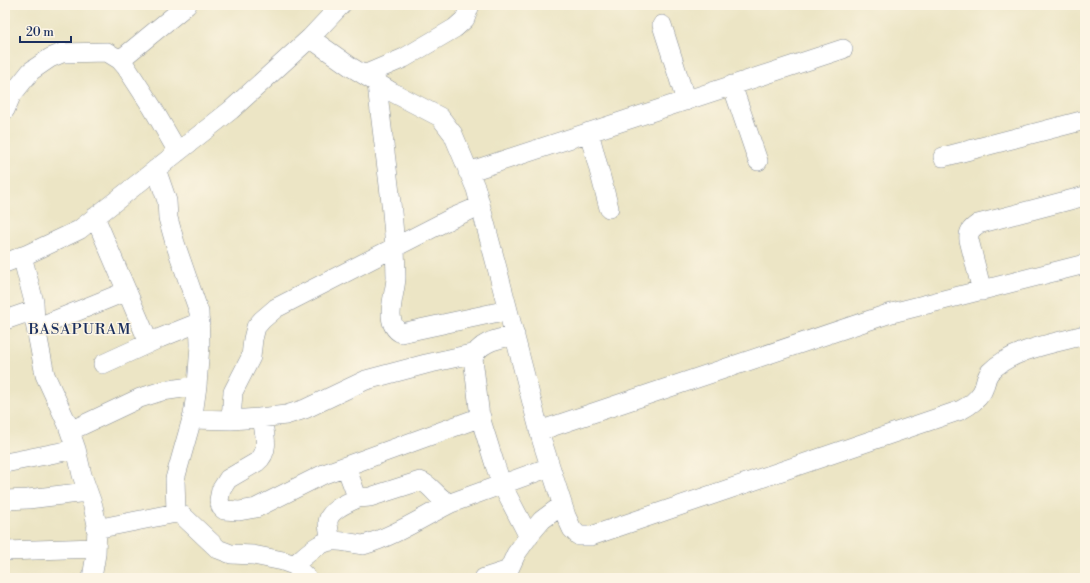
<svg xmlns="http://www.w3.org/2000/svg" width="1090" height="583" viewBox="0 0 1090 583" font-family="'Libre Bodoni',serif">
<style>
.lines{fill:none;stroke-linecap:round;stroke-linejoin:round}
.street-casing{stroke:#848a92;stroke-width:20}
.street{stroke:#fff;stroke-width:19}
.labels{text-anchor:middle;stroke-width:3;stroke-linejoin:round;paint-order:stroke}
.quarter-label{font-size:15px;letter-spacing:1px;fill:#1b2f5e;stroke:#fcf5e5}
</style>
<rect width="100%" height="100%" fill="#fcf5e5"/>
<filter id="ink" filterUnits="userSpaceOnUse"><feTurbulence type="fractalNoise" baseFrequency=".025" numOctaves="2"/><feDisplacementMap in="SourceGraphic" scale="8" xChannelSelector="R" yChannelSelector="G"/><feConvolveMatrix kernelMatrix="1 2 1 2 8 2 1 2 1" color-interpolation-filters="sRGB"/></filter>
<filter id="wash" filterUnits="userSpaceOnUse"><feTurbulence type="fractalNoise" baseFrequency=".012" numOctaves="4" result="noise"/><feDisplacementMap in="SourceGraphic" scale="16" xChannelSelector="R" yChannelSelector="G"/><feGaussianBlur stdDeviation="0.9" result="paint"/><feColorMatrix in="noise" values="0 0 0 0 0 0 0 0 0 0 0 0 0 0 0 0 0 1.4 0 .05"/><feComposite in="paint" operator="in"/></filter>
<g filter="url(#wash)">
<rect width="100%" height="100%" fill="#ece5c5"/>
</g>
<g filter="url(#ink)">
<g class="lines">
<defs>
<path id="street" d="M662 25 686 101
M310 38 351 67 392 92 440 117 453 134 476 189 496 264 542 441 566 516 572 529 579 536H591L961 410C969 406 977 400 982 392 986 385 985 378 990 372 1012 349 1055 343 1085 335
M120 60 187 5
M364 75 404 58 455 28 465 19 470 5
M377 83C383 147 395 212 396 277 396 293 382 323 401 333L508 310
M732 85 758 161
M5 110 11 96 31 71 50 58 62 53 107 52 120 60 126 67 152 107 178 152
M589 132 609 208
M943 157 1085 120
M156 169 164 192 167 201 168 218 175 243 199 312 200 345 197 386 193 415 175 479 176 513
M468 172 843 49
M95 217 149 343
M22 256 34 302 35 323 45 375 67 423 76 449 82 475 93 506 97 525 96 554 92 578
M5 263 28 254 79 230 231 110 310 38 341 5
M982 291 969 240C968 232 971 229 978 224L1085 196
M5 320 34 310
M36 328 127 291
M515 335C499 339 480 341 473 358L480 417 495 465 502 485 529 537
M103 364 160 338 200 322
M262 418C264 433 271 451 257 462L228 479 221 490 219 500 221 507 224 510 239 511 256 508 324 474 481 417
M192 419 231 420 259 418 286 415 305 409 366 380 426 364 476 353
M231 420 233 392 251 357 253 339 256 327 262 320 276 308 452 218 480 206
M70 431 140 398 162 391 197 386
M539 431 888 314 1085 264
M5 463 76 449
M346 467 356 494C361 498 364 498 370 497L420 481C433 485 437 500 451 503L550 467
M5 500 28 499 87 492
M96 529 176 513 182 515 218 549 231 554 253 555 283 561 294 565 307 578
M331 541C330 535 328 528 328 522 329 509 350 502 360 497
M5 551 96 548
M294 565C305 556 317 543 331 541 340 540 354 544 363 545 393 537 423 517 451 503
M484 578 509 570
M505 578 516 554 531 533 542 520 562 505"/>
</defs>
<use href="#street" class="street-casing"/>
<use href="#street" class="street"/>
</g>
</g>
<g class="labels">
<g class="quarter-label">
<text x="80" y="334">BASAPURAM</text>
</g>
</g>
<rect width="1090" height="583" fill="none" stroke="#fcf5e5" stroke-width="20"/>
<path d="M20 36v6h51v-6" fill="none" stroke="#1b2f5e" stroke-width="2"/>
<text x="26" y="36" font-size="12" fill="#1b2f5e" stroke="#fcf5e5" stroke-width="3" paint-order="stroke">20 m</text>
</svg>
